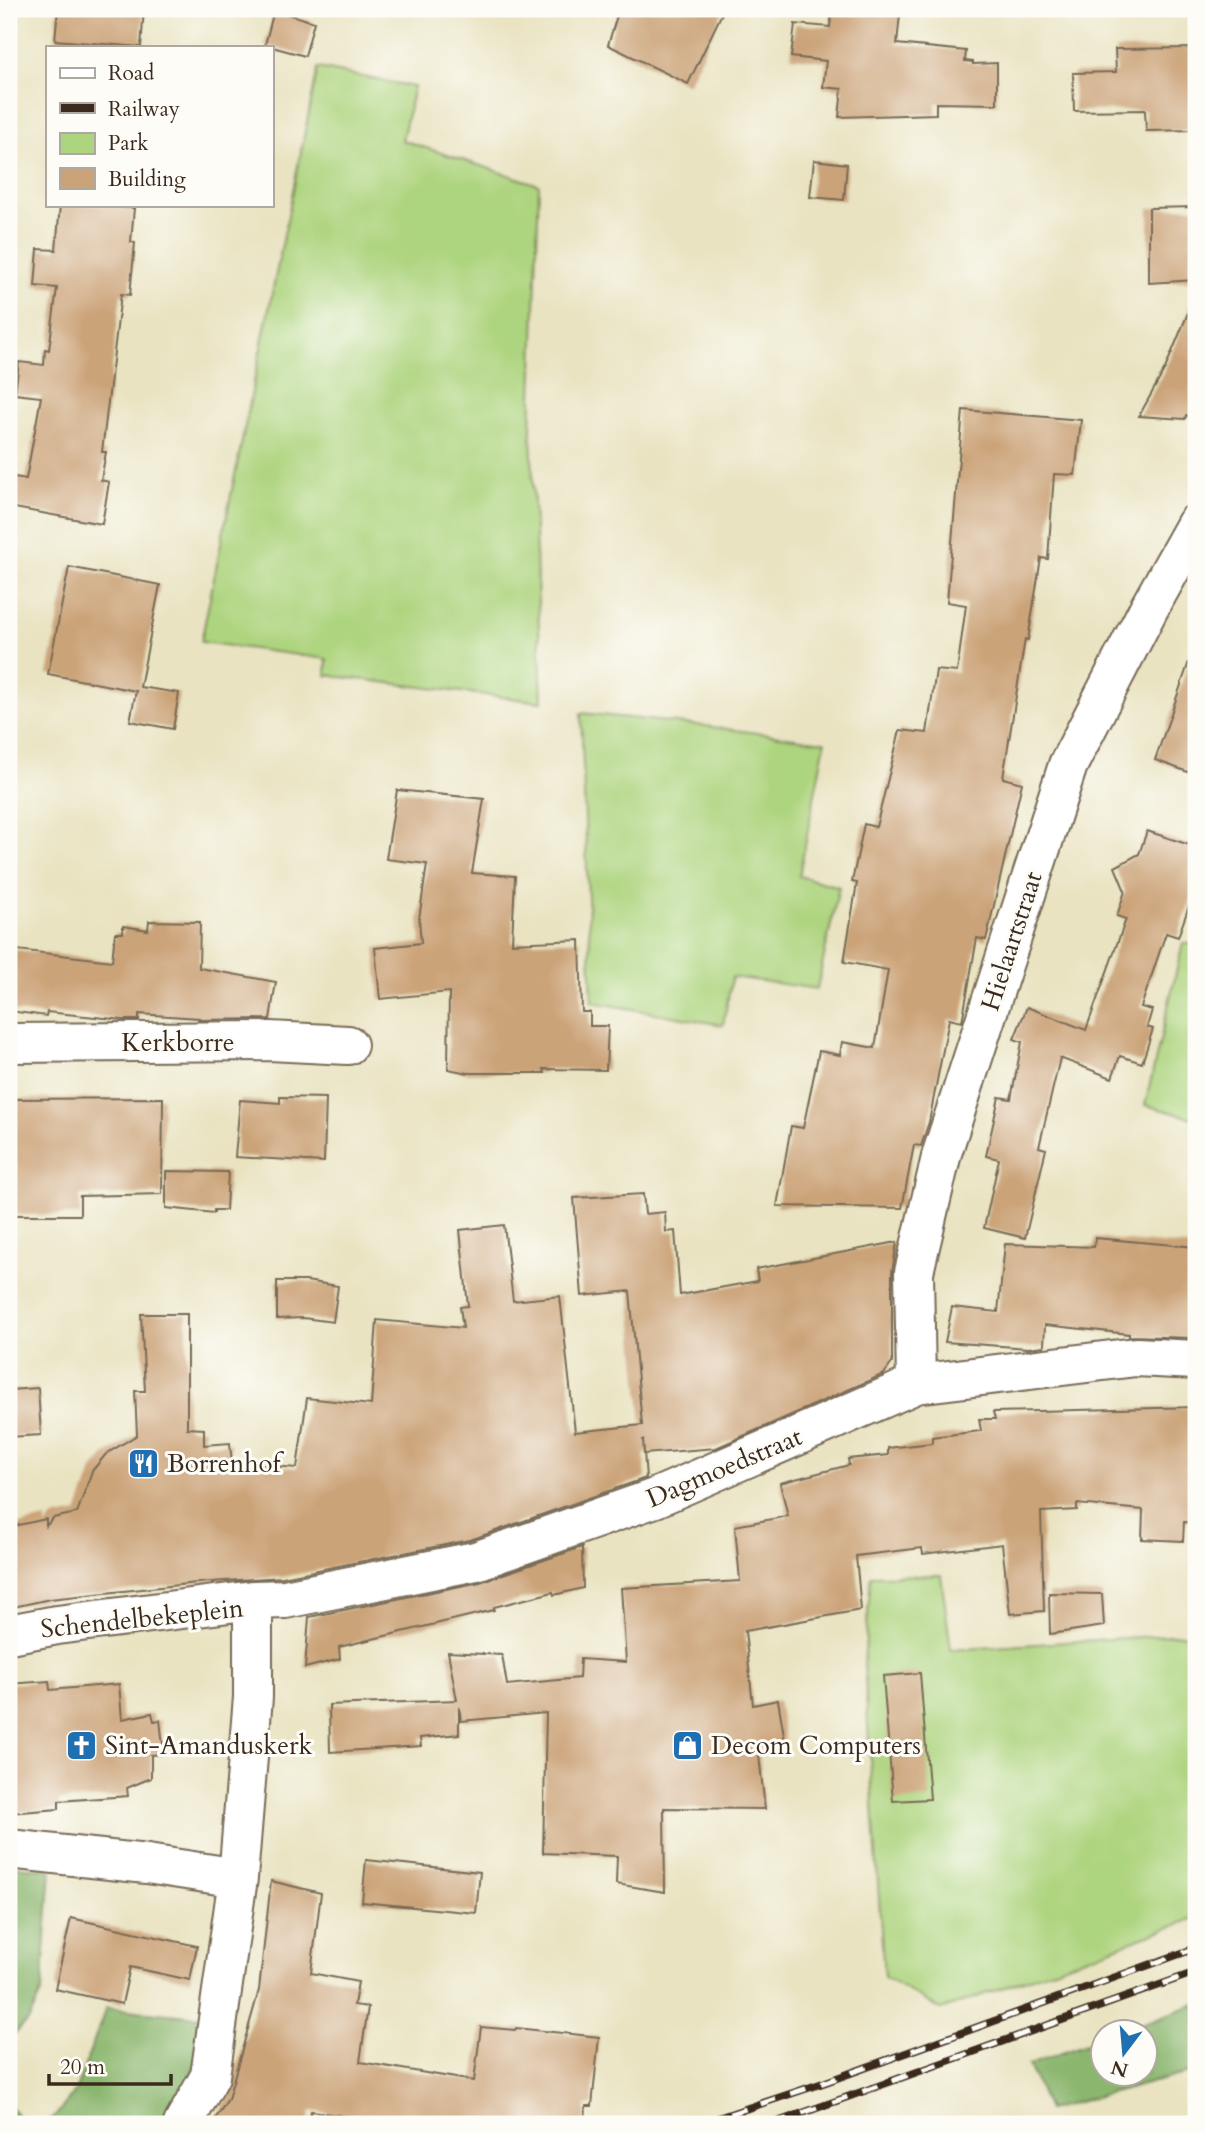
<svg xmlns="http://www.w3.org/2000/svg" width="1205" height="2133" viewBox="0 0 1205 2133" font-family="Cardo,serif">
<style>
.green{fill:#add47e;stroke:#747f4e;stroke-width:2}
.forest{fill:#8ab66d;stroke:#627046;stroke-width:2}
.building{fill:#cba378}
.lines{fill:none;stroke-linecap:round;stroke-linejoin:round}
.street-casing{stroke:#786b57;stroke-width:42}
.street{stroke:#fff;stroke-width:38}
.rail-casing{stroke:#3b2a1e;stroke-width:8}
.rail{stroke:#fdfcf7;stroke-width:5;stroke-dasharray:16;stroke-linecap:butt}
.labels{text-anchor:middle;stroke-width:6;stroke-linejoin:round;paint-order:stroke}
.street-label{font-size:26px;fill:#3b2a1e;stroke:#fdfcf7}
.poi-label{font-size:26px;fill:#3b2a1e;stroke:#fdfcf7;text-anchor:start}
</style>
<rect width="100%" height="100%" fill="#fdfcf7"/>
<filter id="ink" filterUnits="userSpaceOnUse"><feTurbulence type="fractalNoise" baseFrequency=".0143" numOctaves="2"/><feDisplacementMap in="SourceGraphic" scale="14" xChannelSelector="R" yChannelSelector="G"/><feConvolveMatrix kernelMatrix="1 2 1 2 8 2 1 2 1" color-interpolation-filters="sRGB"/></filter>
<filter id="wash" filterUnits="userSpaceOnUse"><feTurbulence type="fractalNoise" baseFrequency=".00686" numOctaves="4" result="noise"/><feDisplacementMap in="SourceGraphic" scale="28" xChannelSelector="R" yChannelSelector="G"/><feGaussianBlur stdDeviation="1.57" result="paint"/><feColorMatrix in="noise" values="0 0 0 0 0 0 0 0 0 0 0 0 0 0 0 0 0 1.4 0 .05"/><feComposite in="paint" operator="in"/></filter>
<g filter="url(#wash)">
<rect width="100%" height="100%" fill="#e9e3c1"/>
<path class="green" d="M318 68 414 87 402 140 539 185 531 432 542 702 326 675 327 659 201 642Z
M581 713 705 726 825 742 799 876 839 887 817 989 732 977 723 1025 592 1002Z
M1183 943 1196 945V1119L1145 1105Z
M941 1575 951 1650 1196 1633V1918L941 2010 884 1977 864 1664 871 1576Z"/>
<path class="forest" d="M9 1865 51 1870 42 1991 29 2020 9 2039Z
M1196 2004V2071L1048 2110 1029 2065 1103 2038 1104 2074H1146V2032L1122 2031Z
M106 2008 208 2018C198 2055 188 2092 165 2124H9V2104L22 2121 39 2124 53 2119 75 2092Z"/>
<g id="blocks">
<path class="building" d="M58 9H144L141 47 55 40Z
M619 9H724L688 84 608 45Z
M832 9H859L900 14 897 44 966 51 965 61 973 62V64L997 63V104L936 103V114L839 117 842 89 823 87 826 61 791 57 795 24 830 27Z
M274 10 314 22 305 56 265 45Z
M1196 48V130L1146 131 1145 110 1074 111 1073 73 1116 72 1115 49Z
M814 160 847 164 844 200 810 197Z
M60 205H121L120 207 134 208 131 242 135 243 130 295 121 294 102 452H106L101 480 109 482 102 524 9 507V476L26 479 41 397 15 394 19 362 44 365 45 349 49 350 57 288 35 286 38 249 56 250Z
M1196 207V280L1149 283V208Z
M1195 296 1196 419 1186 415 1185 419 1139 416 1165 369Z
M963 410 1081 420 1075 475 1054 474 1048 559 1041 558 1028 640 1025 639 1003 778 1022 783 986 940 977 938 962 1022 949 1019 929 1122 921 1146 914 1145 902 1208 777 1206 791 1126 803 1128 819 1051 840 1055 842 1042 875 1048 888 970 844 962 857 883 852 882 864 824 876 827 900 730 927 733 936 670 957 672 966 605 947 602Z
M69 567 160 585 140 687 179 693 173 729 130 721 136 691 48 674Z
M1191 656H1196V775L1155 760Z
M397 790 484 799 472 873 515 876 512 943 580 940 582 1012H590V1026H608L606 1070 544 1069 545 1073H468L448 1069 449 992 380 999 375 948 421 943 419 919 427 864 386 859Z
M1147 831 1196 847V886L1178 937 1166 933 1141 1007 1152 1010 1147 1027 1153 1029 1142 1063 1120 1056 1112 1078 1060 1058 1039 1147 1046 1149 1025 1238 984 1228 999 1159 986 1156 999 1097 1011 1099 1022 1042 1014 1039 1027 1007 1086 1030 1126 919 1117 916 1125 891 1115 867 1139 854Z
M149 921 200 922 199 968 276 982 270 1019 198 1020 199 1018 139 1014V1020H124L47 1012 46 1016 9 1011V949L112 961 115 933H123V926L148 930Z
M280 1097 326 1098 324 1162 235 1157 240 1100 280 1103Z
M163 1098 162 1194 80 1196V1215H9V1099Z
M166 1171 228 1172 226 1210H214V1213L166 1208Z
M643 1194 645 1214 665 1212 666 1232 675 1231 680 1295 758 1281 756 1269 897 1242 892 1272V1363L884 1374 716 1448 644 1454 643 1439 646 1478 470 1540 283 1577 197 1583 50 1599 9 1608V1527L46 1519V1526L53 1518 77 1513 92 1471 106 1454 137 1435 135 1391H145L141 1314H187V1428L204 1429V1445L230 1443 232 1463 297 1468 307 1398 371 1405 377 1320 463 1328 460 1307 468 1306 460 1230 504 1225 513 1301 560 1296 575 1432 642 1425 630 1291 582 1296 574 1198Z
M1095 1238 1196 1247V1338L1129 1336V1334L1045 1325 1044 1346 1028 1348 945 1342 952 1307 998 1312 1005 1244 1094 1247Z
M277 1281H306L338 1286 333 1322 303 1318 277 1319Z
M38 1388 41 1435 9 1437V1390Z
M1196 1407V1523L1184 1522 1183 1541 1142 1539 1143 1510 1077 1504V1510L1041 1512 1044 1611 1010 1614 1002 1544 923 1554 922 1548 856 1556 861 1610 745 1631 753 1705 778 1700 785 1741 758 1746 765 1809 664 1808 665 1892 616 1884 617 1856 543 1853 546 1713 461 1721 459 1707V1734L420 1738 421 1746 330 1752 329 1705 457 1700 448 1652 502 1655 507 1685 579 1678 580 1659 626 1662 621 1588 740 1581 735 1526 788 1516 780 1483 849 1465 848 1459 888 1455V1448L932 1443V1437L981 1431 979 1419H995L993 1412Z
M582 1547 583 1588 554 1595 553 1592 494 1607V1610L339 1647 340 1659 305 1668 309 1617 480 1582Z
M1049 1593 1102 1594 1104 1626 1050 1634Z
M920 1673 930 1799 893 1801 883 1676Z
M49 1681 50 1690 119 1684 122 1719 152 1713 154 1721 160 1720 164 1754 151 1755V1778L127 1788 128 1796 59 1801V1809L9 1813V1684Z
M366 1860 480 1872 476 1913 362 1902Z
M271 1881 321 1893 311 1973 358 1982 354 2005 368 2007 360 2062 474 2081 481 2027 515 2030 516 2028 599 2037 592 2106H586L585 2124H397L311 2111 308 2124H212L228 2099 259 1990Z
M71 1918 197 1946 190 1980 130 1967 122 2004 55 1989Z"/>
</g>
</g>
<g filter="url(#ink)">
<use href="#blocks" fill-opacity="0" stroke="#786b57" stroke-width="2"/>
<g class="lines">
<defs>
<path id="street" d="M9 1043 270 1041 348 1045
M916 1384 914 1272 942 1153 1068 765 1148 610 1196 524
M9 1634 57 1625 253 1600 285 1599 476 1561 655 1498 916 1384 1136 1357 1196 1360
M9 1849 147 1864 238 1878
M183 2124 210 2076 238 1878 253 1697V1600"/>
</defs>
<use href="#street" class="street-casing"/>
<use href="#street" class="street"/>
<defs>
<path id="rail" d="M700 2124 823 2083 1196 1948
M772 2124 1196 1972"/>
</defs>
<use href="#rail" class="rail-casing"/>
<use href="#rail" class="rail"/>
</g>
</g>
<defs>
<symbol id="restaurant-square" viewBox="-11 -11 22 22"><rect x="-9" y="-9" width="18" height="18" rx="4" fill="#1f6fb2" stroke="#fdfcf7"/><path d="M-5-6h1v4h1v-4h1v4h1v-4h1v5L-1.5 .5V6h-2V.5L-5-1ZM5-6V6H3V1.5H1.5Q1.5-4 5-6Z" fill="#fff"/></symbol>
<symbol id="church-square" viewBox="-11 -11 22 22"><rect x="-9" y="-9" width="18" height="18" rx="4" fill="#1f6fb2" stroke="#fdfcf7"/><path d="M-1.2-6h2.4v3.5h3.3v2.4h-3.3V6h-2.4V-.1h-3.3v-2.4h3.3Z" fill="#fff"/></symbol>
<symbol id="shop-square" viewBox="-11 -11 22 22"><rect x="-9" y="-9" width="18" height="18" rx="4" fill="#1f6fb2" stroke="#fdfcf7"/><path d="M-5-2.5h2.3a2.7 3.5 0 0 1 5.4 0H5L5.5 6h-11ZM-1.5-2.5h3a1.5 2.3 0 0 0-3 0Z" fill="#fff"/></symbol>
</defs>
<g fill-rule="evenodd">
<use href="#restaurant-square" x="126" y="1446" width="35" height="35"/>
<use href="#church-square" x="64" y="1728" width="35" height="35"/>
<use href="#shop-square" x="670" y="1728" width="35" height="35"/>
</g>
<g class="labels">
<g class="street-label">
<text transform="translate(1011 941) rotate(-72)" y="9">Hielaartstraat</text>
<text x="178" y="1051">Kerkborre</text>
<text transform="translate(724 1467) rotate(-23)" y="9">Dagmoedstraat</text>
<text transform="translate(142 1618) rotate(-6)" y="9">Schendelbekeplein</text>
</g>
<g class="poi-label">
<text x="167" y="1472">Borrenhof</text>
<text x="105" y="1754">Sint-Amanduskerk</text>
<text x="711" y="1754">Decom Computers</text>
</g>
</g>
<rect width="1205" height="2133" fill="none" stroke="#fdfcf7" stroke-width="35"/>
<rect x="46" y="46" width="228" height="161" fill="#fdfcf7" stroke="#afa8a0" stroke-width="2"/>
<rect x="60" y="68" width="35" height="10" fill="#ffffff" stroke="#afa8a0" stroke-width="2"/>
<text x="108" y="80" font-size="21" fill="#3b2a1e">Road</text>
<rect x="60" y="103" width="35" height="10" fill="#3b2a1e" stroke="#afa8a0" stroke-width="2"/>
<text x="108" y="116" font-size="21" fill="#3b2a1e">Railway</text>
<rect x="60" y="133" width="35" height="21" fill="#add47e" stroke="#afa8a0" stroke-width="2"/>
<text x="108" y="150" font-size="21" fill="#3b2a1e">Park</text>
<rect x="60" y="168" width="35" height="21" fill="#cba378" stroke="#afa8a0" stroke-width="2"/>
<text x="108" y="186" font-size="21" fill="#3b2a1e">Building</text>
<g transform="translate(1124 2053) rotate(196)"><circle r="33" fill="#fdfcf7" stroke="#afa8a0" stroke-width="2"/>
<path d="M0-5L12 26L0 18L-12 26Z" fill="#1f6fb2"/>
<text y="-10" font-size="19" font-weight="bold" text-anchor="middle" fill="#3b2a1e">N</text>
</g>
<path d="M49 2074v10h122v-10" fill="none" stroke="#3b2a1e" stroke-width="3.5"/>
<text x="60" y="2074" font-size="21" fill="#3b2a1e" stroke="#fdfcf7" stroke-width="5" paint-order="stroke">20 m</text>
</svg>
